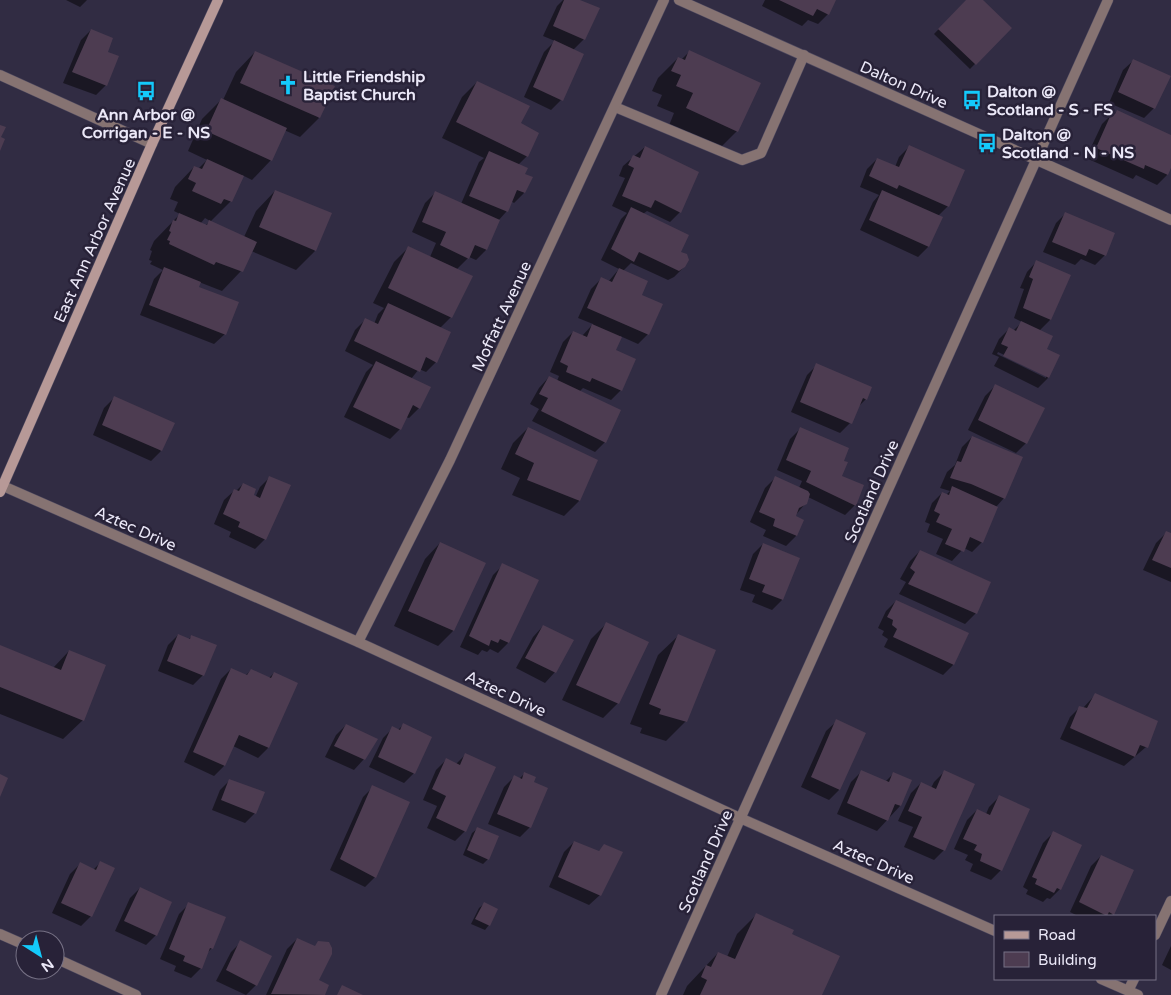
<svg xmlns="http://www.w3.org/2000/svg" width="1171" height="995" viewBox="0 0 1171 995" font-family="'Varela Round',sans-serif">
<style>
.shadow{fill:#0007;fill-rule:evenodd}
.building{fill:#4d3c51}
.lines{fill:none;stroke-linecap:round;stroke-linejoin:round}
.lane-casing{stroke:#4f4a60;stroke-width:11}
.street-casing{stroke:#4f4a60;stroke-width:11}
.secondary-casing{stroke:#4f4a60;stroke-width:11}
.lane{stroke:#867372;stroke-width:10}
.street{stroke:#867372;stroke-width:10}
.secondary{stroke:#b79997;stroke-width:10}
.labels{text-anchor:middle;stroke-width:5;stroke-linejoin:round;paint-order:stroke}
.poi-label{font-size:16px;font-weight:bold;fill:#ebe8f8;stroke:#282238;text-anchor:start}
.street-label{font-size:16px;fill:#ebe8f8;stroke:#282238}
</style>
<rect width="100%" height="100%" fill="#312c43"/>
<path class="shadow" d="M66 0H87L80 7Z
M563 0H577L584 39 573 50 561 100 551 110 524 97 544 52 555 41 543 36 557 6Z
M765 0H835L828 14 818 24 808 20 802 26 762 6Z
M967 0H981L1010 28 970 69 934 34Z
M91 30 106 52V85L96 95 63 83 81 40Z
M255 52 319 118 300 137 284 130 271 160 252 180 242 175 231 201 210 222 244 237 256 211 275 191 315 251 296 270 251 251 241 271 222 291 199 282 197 288 225 334 214 344 140 315 154 279 163 270 150 264 152 261 149 260 152 251 150 250 154 241 180 214 174 211 178 202 170 199 175 187 194 167 198 169 207 160 188 151 202 119 221 100H223L236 72ZM205 218 210 221 205 226 200 224Z
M689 52 737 131 717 151 668 128 674 113 657 106 662 95 652 91 658 78 678 58 681 60Z
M1134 60 1154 108 1144 118 1109 103 1123 70Z
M477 82 519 124 527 156 518 165 524 175 531 177 524 193 514 203 511 201 506 212 498 221 486 250 476 260 469 257 456 270 451 317 440 328 436 362 426 372 419 369 411 379 419 408 409 418 406 417 400 429 390 439 344 417 366 372 373 365 345 351 355 330 365 320 374 324 378 314 384 308 373 303 394 262 409 247 430 257 436 243 412 232 425 203 436 192 461 204 479 162 484 158 442 138 462 97Z
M1117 111 1171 136V165L1167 175 1157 185 1136 175 1133 179 1086 158 1102 124 1112 114H1114Z
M645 147 680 212 670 222 647 211 643 214 679 252 684 267 674 277 668 280 631 263 623 271 641 296 648 334 638 344 620 336 614 351 621 390 611 400 583 388 579 392 605 442 595 452 532 421 539 409 530 404 539 388 549 377 557 381 559 376 550 372 563 342 573 332 582 336 593 324 578 318 591 289 601 279 608 282 619 269 601 260 621 219 627 213 612 206 625 178 619 176 623 166Z
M909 147 964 170 948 206 938 216 941 218 928 247 918 257 860 230 873 202 879 195 860 187 867 169 877 159 895 167 899 157Z
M1066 213 1105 255 1095 265 1081 259 1075 265 1043 252 1056 223Z
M1037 261 1069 275 1050 320 1039 331 1045 349 1059 356 1048 378 1038 388 994 366 999 357 992 354 999 339 1009 329 1013 331 1022 322 1014 318 1024 289 1020 288 1027 272ZM998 352 1046 375V378L997 354Z
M817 365 871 388 866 399 857 408 850 423 840 433 791 412 807 375Z
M996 385 1026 443 1016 453 968 430 985 396Z
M114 398 161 451 151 461 93 435 104 408Z
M528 428 597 461 579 501 564 516 512 495 520 478 501 469 513 443Z
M800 429 842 461 840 476 855 505 845 515 808 497 805 504 794 517 803 520 796 536 786 546 763 536 766 530 750 522 765 488 775 478 799 488 802 481 777 470 790 439Z
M972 437 1004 498 996 507 982 542 972 552 964 548 952 561 936 554 943 539 927 532 930 524 925 522 932 503 942 493 946 495 950 491 940 488 947 472 955 465 962 447Z
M270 477 265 539 255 549 229 537 231 532 214 524 224 500 235 490 236 491 243 484 255 498 260 487Z
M1166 533 1171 535V582L1143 570 1156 543Z
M440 543 484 563 453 631 438 646 394 626 425 559Z
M763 544 799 558 782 600 772 610 752 602 755 595 740 590 753 554Z
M920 551 990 582 976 613 965 624 899 594 906 582 900 579 910 561Z
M503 565 508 643 498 653 490 649 487 652 482 650 478 655 460 647 493 575Z
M896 601 968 634 953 665 943 675 884 647 888 639 882 635 884 631 878 628 886 611Z
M606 624 618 703 603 718 562 700 591 639Z
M543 626 555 672 545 683 516 668 533 637Z
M178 635 188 640 192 636 203 675 193 685 158 671 168 645Z
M678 636 686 721 666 741 640 733 642 728 630 724 658 655Z
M0 646 53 668 69 651 83 720 63 739 0 714Z
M231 669 245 676 251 670 269 678 274 673 296 684 268 748 258 758 233 746 224 766 214 776 184 762 221 679Z
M1095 695 1146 747 1124 766 1060 739 1070 717 1080 707 1083 708Z
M837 721 839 790 829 800 801 787 826 731Z
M346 725 364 759 354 770 325 757 336 735Z
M403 725 414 773 404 783 369 767 383 738 393 728 398 730Z
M466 754 465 831 455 841 427 828 437 806 423 800 436 770 446 760 456 764Z
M861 772 885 782 893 774 911 781 900 806 877 831 837 814 851 782Z
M944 772V850L934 860 904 847 913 827 898 821 911 793 921 783 931 788 934 782Z
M525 773 533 783 530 827 520 837 488 824 504 787 514 777 519 779Z
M230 780 255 813 245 823 212 810 220 790Z
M373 787 375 877 365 887 330 870 363 797Z
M999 797 1001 870 991 880 970 871 973 864 965 860 968 855 954 849 967 820 977 810 986 814 989 807Z
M477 829 488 859 483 864 463 855 472 833Z
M1053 833 1060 889 1050 899 1047 898 1043 902 1026 894 1028 890 1023 887 1043 843Z
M574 842 598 852 605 845 621 852 600 895 589 905 549 887 564 852Z
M1101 856 1113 914 1110 916H1078L1070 912 1091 866Z
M100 863 91 916 81 926 52 913 70 874 80 864 93 870Z
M140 888 156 935 146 945 115 931 130 898Z
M189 904 212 948 206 954 201 968 191 978 174 971 176 966 160 959 179 914Z
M484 904 489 925 485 930 471 924 479 908Z
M757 914 790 935 821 995H683L687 986 718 953 727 957 737 934Z
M297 939 314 947 317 981 328 986 323 995H266L287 949Z
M241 942 256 985 246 995 216 981 231 952Z
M1171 946V970L1162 965Z"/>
<path class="building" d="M564 0H580L600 8 585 40 553 26Z
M779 0H836L829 15 817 9 813 16Z
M966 0H983L1012 28 976 65 938 29Z
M91 29 113 38 108 52 119 56 107 86 72 72Z
M554 40 584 54 563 101 533 87Z
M689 50 761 83 738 132 686 108 693 93 676 86 681 75 671 71 678 57 685 60Z
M255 51 335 86 320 118 240 83Z
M1133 59 1171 76 1155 109 1118 92Z
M477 81 530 106 521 123 539 133 528 157 456 122Z
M221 98 287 128 272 161 206 131Z
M1117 110 1171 135V168L1168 175 1145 165 1144 169 1096 148 1112 112 1115 114Z
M0 125 6 127 1 137 5 139 0 151Z
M909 145 965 170 949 207 899 185 897 189 869 176 877 158 899 167Z
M645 146 699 172 681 213 655 200 651 208 622 196 634 168 628 165 633 155 640 158Z
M489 151 528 168 525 174 533 177 525 193 517 190 508 212 469 196Z
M207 159 244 176 232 202 224 199 221 204 192 191 196 183 188 179 194 166 202 169Z
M275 190 332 213 316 251 259 227Z
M882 190 943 217 929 247 869 220Z
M435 191 500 220 487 250 475 245 469 259 440 245 446 232 422 222Z
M631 207 689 235 681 252 687 254 689 260 685 267 679 271 639 252 634 262 611 249Z
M1065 212 1115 233 1106 256 1089 249 1086 256 1052 242Z
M179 213 207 225 209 220 257 242 243 272 216 262 214 265 169 244 170 241 167 240 171 232 169 231 173 220 176 221Z
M408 246 473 276 452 318 388 288Z
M1036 260 1071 275 1051 320 1023 308 1033 279 1029 277Z
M164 267 201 282 199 287 239 302 226 335 149 305Z
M619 268 648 281 642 295 663 304 649 335 587 308 601 277 612 282Z
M388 303 451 332 437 363 426 357 420 372 354 341 365 318 378 324Z
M1021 321 1053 336 1047 349 1060 355 1049 378 1003 356 1008 347 1001 344 1009 327 1016 331Z
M592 324 622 337 616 350 636 359 622 391 592 378 590 382 566 372 568 366 560 362 573 331 587 337Z
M376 361 431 387 420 409 413 405 401 430 353 407Z
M816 363 872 387 867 400 863 398 852 424 800 402Z
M549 376 621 410 606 443 541 411 548 398 539 394Z
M995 384 1045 408 1027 444 978 420Z
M114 396 175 423 162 451 102 425Z
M528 427 598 460 580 501 527 480 534 463 515 454Z
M800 427 849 448 844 461 848 462 842 476 864 485 856 506 806 482 811 471 786 460Z
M972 436 1023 457 1005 499 971 484 950 478 957 461 961 462Z
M269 476 291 485 266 540 238 527 240 522 223 514 234 489 239 491 243 483 256 489 254 495 260 498Z
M775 476 808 491 810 494 807 504 799 508 796 516 804 520 797 536 773 526 775 519 759 512Z
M952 486 998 507 983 543 970 537 964 552 945 544 952 529 936 522 940 514 934 511 942 492 949 495Z
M1166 531 1171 533V568L1152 560Z
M440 542 486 563 454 631 408 611Z
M763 543 800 558 783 600 762 592 765 585 749 579Z
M920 550 991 582 977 614 908 584 915 572 910 568Z
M502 563 539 580 509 643 500 639 498 643 491 640 489 646 469 636Z
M896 600 969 633 954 665 893 637 897 629 892 625 893 620 887 617Z
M606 622 649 642 619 704 576 685Z
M543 625 574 640 556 673 525 658Z
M178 634 190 639 191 635 217 645 204 676 167 661Z
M678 634 716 650 687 722 659 714 661 709 649 704Z
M0 645 61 670 69 650 106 665 84 721 0 687Z
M231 668 247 675 251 669 271 678 274 672 298 683 269 748 239 735 225 766 193 752Z
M1095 693 1158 721 1148 748 1140 745 1135 757 1070 728 1079 706 1087 708Z
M836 719 866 733 840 790 811 777Z
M403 723 432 737 415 774 378 757 392 726 400 730Z
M346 724 378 739 365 760 334 746Z
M465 753 496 767 466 832 436 818 446 796 432 789 446 758 460 765Z
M861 770 889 782 893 772 912 780 901 806 895 804 888 821 847 803Z
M944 770 975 784 945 851 913 837 922 817 908 811 921 782 936 789Z
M524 772 536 777 534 782 548 788 531 828 497 814 514 775 522 779Z
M0 774 8 778 0 797Z
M229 779 265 792 256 814 221 800Z
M372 785 410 802 376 878 340 859Z
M999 795 1030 809 1002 871 980 861 982 854 974 850 977 845 963 839 977 809 990 815Z
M477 827 499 836 489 860 467 850Z
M1053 831 1082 845 1061 890 1057 888 1054 893 1035 884 1037 879 1032 877Z
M574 841 599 851 604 844 623 852 601 896 558 877Z
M1101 855 1134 870 1114 915 1109 912 1107 916 1079 902Z
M100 861 115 868 92 917 61 903 80 862 96 870Z
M140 887 172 902 157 936 124 921Z
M188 902 226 917 213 949 210 948 202 969 183 961 185 956 169 949Z
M484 902 498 909 490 926 475 919Z
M756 913 794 930 792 934 840 956 822 995H700L707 980 701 977 706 965 711 967 718 952 735 959Z
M297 938 315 946 318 941 329 942 332 948V954L319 980 329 985 325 995 271 994Z
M240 940 272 956 257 986 226 970Z
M342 985 363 995H337Z"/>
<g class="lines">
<defs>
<path id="lane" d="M615 107 742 160 761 153 804 55"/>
<path id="street" d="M679 0 1171 220
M0 75 152 144
M3 486 358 642 740 818 995 931
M358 642 450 460 664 0
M0 934 25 945
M1155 935 1171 901
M55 958 136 995
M1101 979 1138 995
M1128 991 1134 979
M661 995 1108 0"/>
<path id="secondary" d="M0 492 152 144 218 0"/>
</defs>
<use href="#lane" class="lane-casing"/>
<use href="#street" class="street-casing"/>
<use href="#secondary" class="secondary-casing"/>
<use href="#lane" class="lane"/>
<use href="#street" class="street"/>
<use href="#secondary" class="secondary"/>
</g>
<defs>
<symbol id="church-bare" viewBox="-9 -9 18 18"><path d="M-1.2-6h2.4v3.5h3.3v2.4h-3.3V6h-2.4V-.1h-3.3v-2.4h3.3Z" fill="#14cafb" stroke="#282238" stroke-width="2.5" paint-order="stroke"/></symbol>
<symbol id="bus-bare" viewBox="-9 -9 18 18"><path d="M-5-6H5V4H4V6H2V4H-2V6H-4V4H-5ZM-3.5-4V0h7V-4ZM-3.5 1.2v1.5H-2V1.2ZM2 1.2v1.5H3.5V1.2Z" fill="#14cafb" stroke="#282238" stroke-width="2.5" paint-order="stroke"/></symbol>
</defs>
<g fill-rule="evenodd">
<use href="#church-bare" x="274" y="71" width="28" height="28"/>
<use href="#bus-bare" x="132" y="77" width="28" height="28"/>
<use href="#bus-bare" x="958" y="86" width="28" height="28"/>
<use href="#bus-bare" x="973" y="129" width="28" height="28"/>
</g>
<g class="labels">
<g class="poi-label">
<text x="303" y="82">Little Friendship<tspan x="303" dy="18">Baptist Church</tspan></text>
<text x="987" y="97">Dalton @<tspan x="987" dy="18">Scotland - S - FS</tspan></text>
<text x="146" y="120" text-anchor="middle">Ann Arbor @<tspan x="146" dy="18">Corrigan - E - NS</tspan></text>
<text x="1002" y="140">Dalton @<tspan x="1002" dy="18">Scotland - N - NS</tspan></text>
</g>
<g class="street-label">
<text transform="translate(904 84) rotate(24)" y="6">Dalton Drive</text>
<text transform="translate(94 240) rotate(-66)" y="6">East Ann Arbor Avenue</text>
<text transform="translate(501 316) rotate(-65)" y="6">Moffatt Avenue</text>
<text transform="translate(871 491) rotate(-66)" y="6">Scotland Drive</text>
<text transform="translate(136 528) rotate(24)" y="6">Aztec Drive</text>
<text transform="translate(506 693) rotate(25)" y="6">Aztec Drive</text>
<text transform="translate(705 861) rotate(-66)" y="6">Scotland Drive</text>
<text transform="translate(874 861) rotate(24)" y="6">Aztec Drive</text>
</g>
</g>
<rect x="994" y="915" width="162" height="65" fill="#282238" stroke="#767185"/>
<rect x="1004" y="931" width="25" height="8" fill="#b79997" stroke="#767185"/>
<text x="1038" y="940" font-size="15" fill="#ebe8f8">Road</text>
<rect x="1004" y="952" width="25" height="15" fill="#4d3c51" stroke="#767185"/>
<text x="1038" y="965" font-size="15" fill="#ebe8f8">Building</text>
<g transform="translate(40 955) rotate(144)"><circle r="24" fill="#282238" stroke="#767185"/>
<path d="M0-4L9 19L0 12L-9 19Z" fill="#14cafb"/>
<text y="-8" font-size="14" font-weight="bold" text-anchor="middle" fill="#ebe8f8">N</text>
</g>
</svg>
